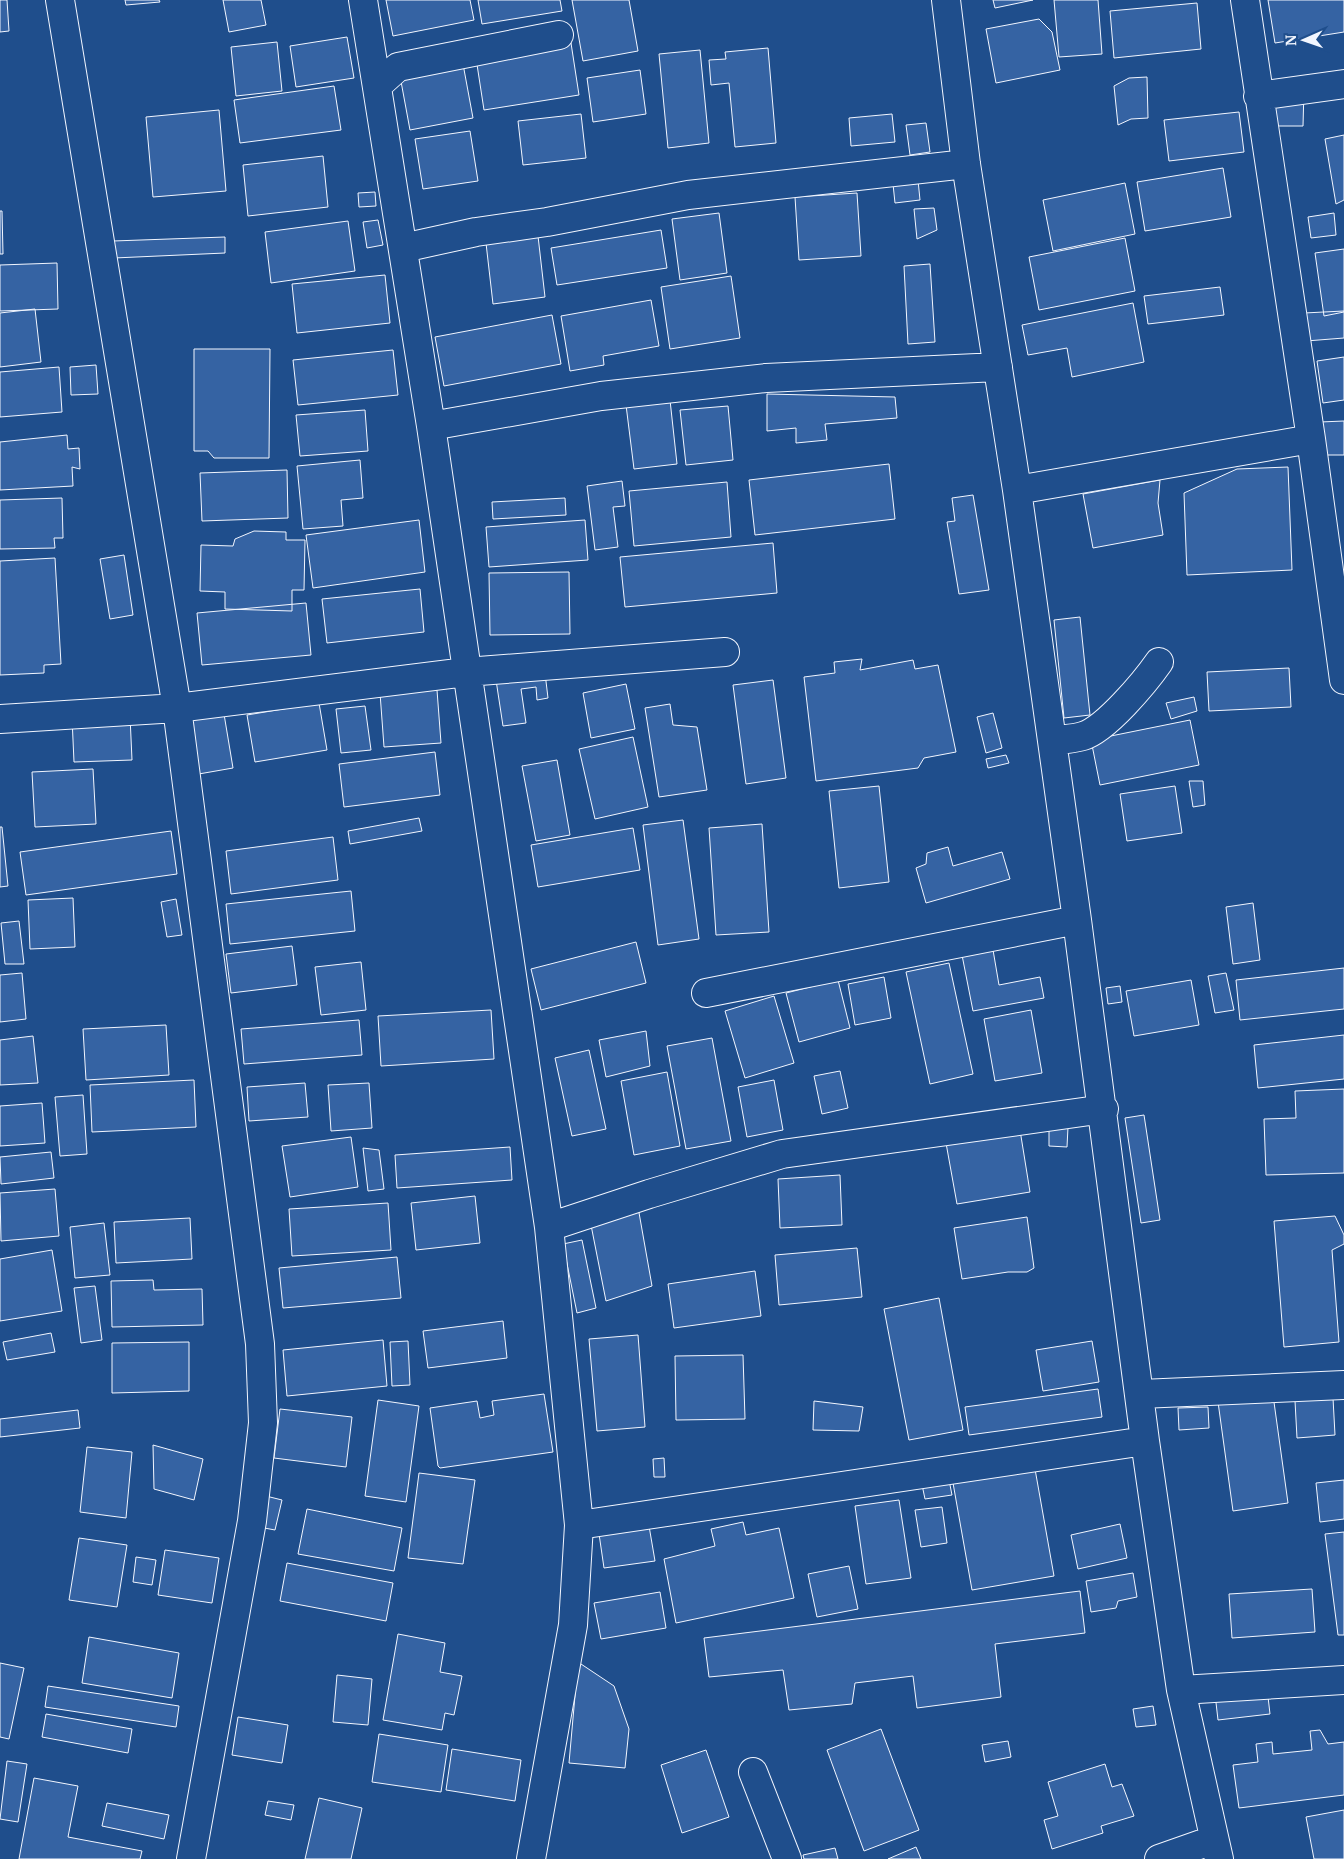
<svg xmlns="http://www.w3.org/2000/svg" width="1344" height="1859" viewBox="0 0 1344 1859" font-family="Merriweather,serif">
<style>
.building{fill:#3563a3;stroke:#f2f6ff}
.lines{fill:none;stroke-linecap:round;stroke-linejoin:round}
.minor-casing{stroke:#f2f6ff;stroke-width:30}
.minor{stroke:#1f4e8c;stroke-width:28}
</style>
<rect width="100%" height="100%" fill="#1f4e8c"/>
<path class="building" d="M0 0H7L9 31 0 32Z
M125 0H159L160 2 126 5Z
M223 0H261L266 25 229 32Z
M386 0H470L474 20 393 36Z
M478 0H560L562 11 482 24Z
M572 0H629L638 51 583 61Z
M993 0H1033L995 8Z
M1054 0H1098L1102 54 1059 57Z
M1268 0H1344V32L1275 43Z
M1197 3 1201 49 1114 58 1110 11Z
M1039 19 1052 32 1060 70 996 83 986 29Z
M347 37 354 78 296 87 290 46Z
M277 42 282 91 236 96 231 47Z
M571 43 579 95 484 110 476 58Z
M768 48 776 143 735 147 729 83 711 85 709 60 726 59 725 52Z
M700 50 709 143 668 148 659 54Z
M463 64 473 118 410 130 400 76Z
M640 70 646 114 593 122 587 78Z
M1147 77 1148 118 1131 119 1118 125 1114 86 1129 78Z
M334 86 341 130 240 143 234 100Z
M1276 89H1304L1303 126H1275Z
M219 110 226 191 153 197 146 117Z
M1239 112 1244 152 1169 161 1164 120Z
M581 114 586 158 523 165 518 121Z
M892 114 895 142 851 146 849 118Z
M926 123 930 152 910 155 906 125Z
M470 131 478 181 423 189 415 139Z
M1344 135V200L1336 204 1325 139Z
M323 156 328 207 248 216 243 165Z
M1223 168 1231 217 1145 231 1137 182Z
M918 180 920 200 895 203 893 184Z
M1125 183 1135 234 1053 251 1043 200Z
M375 192 376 206 359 207 358 193Z
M857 193 861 256 799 260 795 197Z
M934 208 937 230 917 239 914 209Z
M0 211H2L3 254H0Z
M719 213 727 273 680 280 672 219Z
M1334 213 1336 235 1311 238 1308 217Z
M378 220 383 245 367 248 363 222Z
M348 221 355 271 271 283 265 232Z
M661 230 667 268 557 285 551 248Z
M538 236 545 297 493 304 486 243Z
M225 237V253L114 258 113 241Z
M1125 238 1135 291 1039 310 1029 257Z
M1344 249V312L1324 316 1315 253Z
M57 263 58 309 0 311V265Z
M930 264 935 342 908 344 904 266Z
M385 275 390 323 297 333 292 284Z
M731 276 740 338 670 349 661 287Z
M1220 287 1224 315 1148 324 1144 296Z
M651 300 659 346 603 356 604 365 570 371 561 316Z
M1133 303 1144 362 1072 377 1067 348 1028 355 1022 325Z
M35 309 41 362 0 367V313Z
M1344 311V338L1306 341 1304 313Z
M552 315 561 364 444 386 435 337Z
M194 349H270L269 458H214L208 451H194Z
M393 350 398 395 298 405 293 360Z
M1344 357V400L1323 403 1317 361Z
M96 365 98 394 71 395 70 367Z
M59 367 62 412 0 417V372Z
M767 394 895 397 897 418 825 424 827 440 796 443V428L767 431Z
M670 400 677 464 634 469 626 405Z
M728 406 733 460 686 465 680 410Z
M365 410 368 451 300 456 296 415Z
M1344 421V455H1321L1320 422Z
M67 435 68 449 79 448 80 469 72 467 73 486 0 490V442Z
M360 460 363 498 341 500 343 526 303 529 297 466Z
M889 464 895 519 755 535 749 480Z
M1288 467 1292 570 1187 575 1184 493 1237 469Z
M287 470 288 518 202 521 200 473Z
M1160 480 1158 503 1163 535 1093 548 1083 494Z
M622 481 625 506 613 507 618 547 595 550 587 486Z
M727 482 731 537 634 546 629 491Z
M973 495 989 590 959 594 947 522 955 521 952 498Z
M62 498 63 538H54L55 548 0 549V500Z
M565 498 566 515 493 519 492 502Z
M419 520 425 572 313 588 306 535Z
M585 520 588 560 489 567 486 527Z
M254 531 286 532V540H305L304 590H292V611L225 609V592L200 591 201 545 233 546 235 539Z
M773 543 777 593 625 607 620 557Z
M124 555 133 615 110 619 100 559Z
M55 558 61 664 44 665V673L0 675V561Z
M569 572 570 634 490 635 489 573Z
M420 589 424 632 327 643 322 599Z
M306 603 311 655 202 665 197 613Z
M1080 617 1090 715 1064 718 1054 620Z
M862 659 860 670 913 660 915 669 938 665 956 752 924 758 918 768 816 781 804 677 835 673 834 662Z
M1289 668 1291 707 1209 711 1207 672Z
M545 673 548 698 537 700 536 687 521 689 526 723 503 726 496 680Z
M773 680 786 778 746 784 733 685Z
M626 684 635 729 591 738 583 693Z
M437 690 441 743 384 747 380 693Z
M1194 697 1197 711 1171 719 1166 703Z
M319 703 327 750 255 762 247 715Z
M670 704 673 725 697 727 707 790 659 797 645 708Z
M365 706 371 750 341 753 336 709Z
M223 708 233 768 193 775 182 715Z
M993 713 1002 748 986 753 977 717Z
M130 716 132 760 74 762 72 718Z
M1190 720 1199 765 1100 785 1091 740Z
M633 737 648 807 595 819 579 749Z
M435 752 440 795 344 807 339 764Z
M1006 755 1009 763 988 768 986 759Z
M557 760 570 835 536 841 522 766Z
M93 769 96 824 35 827 32 772Z
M1189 781H1203L1205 805 1193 807Z
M879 786 889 882 839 888 829 791Z
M1175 786 1182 833 1127 841 1120 794Z
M419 818 422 831 350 844 348 831Z
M683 820 699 939 658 945 643 825Z
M762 824 769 932 716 935 709 828Z
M0 827H2L8 886 0 887Z
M633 828 640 870 538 887 531 845Z
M171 831 177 874 26 895 20 852Z
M333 837 338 880 231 894 226 851Z
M948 847 953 866 1002 852 1010 879 926 903 916 868 926 864 927 853Z
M351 891 355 931 230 944 226 904Z
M73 898 75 947 30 949 28 900Z
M176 899 182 935 167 937 161 902Z
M1253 903 1260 960 1233 964 1226 907Z
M19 921 24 964H5L1 923Z
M636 942 646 983 541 1010 531 969Z
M992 944 999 985 1040 977 1044 998 973 1011 961 950Z
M292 946 297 985 231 993 226 954Z
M361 962 366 1010 321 1015 315 967Z
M949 963 973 1074 930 1084 906 972Z
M1344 968V1009L1240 1020 1236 980Z
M22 973 26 1019 0 1022V975Z
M1226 973 1234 1010 1215 1013 1208 976Z
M884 977 891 1018 855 1025 848 984Z
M838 980 850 1028 799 1042 786 993Z
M1191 980 1199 1025 1134 1036 1126 991Z
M1120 986 1122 1002 1108 1004 1106 988Z
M774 996 794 1063 745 1078 725 1011Z
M491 1010 494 1059 381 1066 378 1016Z
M1031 1010 1042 1073 995 1081 984 1019Z
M359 1020 362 1055 244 1064 241 1029Z
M166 1025 169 1075 86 1080 83 1029Z
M646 1031 650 1066 606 1077 599 1040Z
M1344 1035V1079L1258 1088 1254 1045Z
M33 1036 38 1083 0 1085V1040Z
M712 1038 731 1141 686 1149 667 1046Z
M589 1050 606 1129 572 1136 555 1058Z
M840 1071 848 1108 822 1114 814 1076Z
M667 1072 680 1146 634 1155 621 1081Z
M194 1080 196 1127 92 1132 90 1085Z
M774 1080 783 1130 747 1137 738 1087Z
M305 1083 308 1117 249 1121 247 1087Z
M369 1083 372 1128 331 1131 328 1085Z
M1344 1089V1173L1266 1175 1264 1119 1296 1118 1295 1091Z
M83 1095 87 1154 60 1156 55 1097Z
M42 1103 45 1143 0 1146V1106Z
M1144 1115 1160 1220 1141 1223 1125 1118Z
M1049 1127H1068L1067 1147 1049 1146Z
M1020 1130 1030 1192 957 1204 946 1143Z
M351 1137 358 1187 290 1197 282 1146Z
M510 1147 512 1180 397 1188 395 1155Z
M363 1148 379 1150 384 1189 368 1191Z
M51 1152 54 1178 1 1184 0 1157Z
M840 1175 842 1225 780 1228 778 1179Z
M55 1189 59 1236 1 1241 0 1193Z
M475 1196 480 1243 416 1250 411 1203Z
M388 1203 391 1250 292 1256 289 1209Z
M638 1207 652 1286 606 1301 590 1220Z
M1335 1216 1344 1235V1244L1332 1250 1339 1342 1284 1347 1274 1221Z
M1027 1217 1034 1268 1027 1272H1008L962 1279 954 1228Z
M190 1218 192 1259 116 1263 114 1222Z
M104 1223 110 1275 75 1278 70 1227Z
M582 1240 596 1308 577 1313 563 1244Z
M857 1248 862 1297 779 1305 775 1255Z
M52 1250 62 1311 0 1321V1259Z
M397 1257 401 1298 283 1308 279 1268Z
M755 1271 761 1316 674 1328 668 1284Z
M153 1280 154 1290 202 1289 203 1325 112 1327 111 1281Z
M95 1286 102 1340 81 1343 74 1288Z
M939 1298 963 1430 909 1440 884 1309Z
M503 1321 507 1358 428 1368 423 1331Z
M51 1333 55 1352 7 1360 3 1342Z
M638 1335 645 1427 597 1431 589 1339Z
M383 1340 387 1386 287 1396 283 1350Z
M408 1341 410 1385 392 1386 390 1342Z
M1092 1341 1099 1382 1043 1391 1036 1350Z
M189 1342V1391L112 1393V1343Z
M743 1355 745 1419 676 1420 675 1356Z
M1098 1389 1102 1417 969 1435 965 1407Z
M544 1394 553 1452 440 1468 438 1466 430 1408 477 1401 480 1418 494 1415 492 1401Z
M1273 1395 1288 1503 1233 1511 1218 1402Z
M1333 1398 1335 1435 1297 1438 1295 1401Z
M378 1400 419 1406 406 1502 365 1496Z
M814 1401 863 1407 859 1431 813 1430Z
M1208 1407 1209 1428 1179 1430 1178 1408Z
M280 1409 352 1417 346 1467 274 1458Z
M78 1410 80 1428 0 1437V1419Z
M153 1445 203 1459 194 1500 154 1489Z
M87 1447 132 1452 126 1518 80 1512Z
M664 1458 665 1477H654L653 1459Z
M1035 1469 1054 1576 972 1590 953 1483Z
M419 1473 475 1480 463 1564 408 1558Z
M948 1475 952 1495 925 1499 921 1480Z
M1344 1480V1519L1320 1522 1316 1483Z
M266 1496 282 1500 275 1530 259 1527Z
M899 1500 911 1578 866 1584 855 1506Z
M942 1507 947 1543 921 1547 915 1510Z
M307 1509 402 1528 394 1571 298 1554Z
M648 1520 655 1561 604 1568 598 1527Z
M743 1522 746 1535 779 1528 794 1598 676 1623 664 1559 715 1546 711 1529Z
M1120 1524 1127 1558 1078 1569 1071 1535Z
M1344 1532V1635H1338L1325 1534Z
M79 1538 127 1545 117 1607 69 1600Z
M165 1550 219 1558 212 1603 158 1595Z
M136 1557 156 1560 152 1585 133 1582Z
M287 1563 393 1583 386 1621 280 1601Z
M849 1566 858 1609 817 1617 808 1574Z
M1133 1573 1137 1597 1118 1601 1116 1608 1091 1612 1086 1581Z
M1312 1589 1315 1632 1232 1638 1229 1594Z
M1080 1591 1085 1633 995 1644 1001 1697 917 1708 913 1676 855 1683 852 1704 789 1710 783 1670 709 1677 704 1638Z
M660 1592 666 1628 601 1639 594 1603Z
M398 1634 445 1643 440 1672 462 1676 454 1715 445 1713 442 1730 383 1720Z
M89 1637 179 1653 172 1698 82 1683Z
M578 1662 614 1686 629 1729 625 1768 569 1763Z
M0 1663 24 1668 9 1739 0 1737Z
M337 1675 372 1679 368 1725 333 1722Z
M48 1686 179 1706 176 1727 45 1707Z
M1267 1688 1270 1714 1218 1720 1215 1694Z
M1153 1706 1156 1725 1136 1727 1133 1709Z
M46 1714 132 1729 128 1753 42 1737Z
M238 1717 288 1725 282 1763 232 1755Z
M881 1729 919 1830 864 1851 827 1750Z
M1320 1730 1328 1744 1344 1742V1795L1239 1808 1233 1765 1258 1762 1256 1744 1272 1742 1273 1754 1312 1750 1310 1731Z
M379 1734 448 1745 441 1792 372 1782Z
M1008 1741 1011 1757 985 1762 982 1745Z
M452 1749 521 1760 515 1801 446 1790Z
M706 1750 729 1817 682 1833 661 1765Z
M7 1761 27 1764 18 1822 0 1819Z
M1105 1764 1112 1787 1122 1784 1134 1816 1101 1826 1103 1833 1052 1849 1044 1820 1058 1816 1048 1782Z
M34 1778 78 1786 68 1837 142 1851 140 1859H19Z
M319 1798 362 1808 351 1859H305Z
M268 1801 294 1805 291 1820 265 1815Z
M107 1803 169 1815 164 1839 102 1826Z
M1344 1810V1859H1314L1306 1817Z
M916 1847 921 1859H888Z
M835 1848 838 1859H804L803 1855Z"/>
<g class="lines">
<defs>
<path id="minor" d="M60 0 177 708 260 1344 263 1423 252 1521 191 1859
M363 0 431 426 549 1227 579 1525 573 1625 531 1859
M946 0 966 164 1017 490 1077 920 1145 1441 1181 1690 1219 1859
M1245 0 1311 439 1344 680
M377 86 398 67 559 35
M1258 96 1344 84
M403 248 476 232 547 222 688 195 966 164
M431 426 601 396 766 378 998 367
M1017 490 1311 439
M0 719 177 708 466 672 725 652
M1052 741C1062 739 1073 739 1083 736 1106 729 1145 682 1159 662
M706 993 1077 920
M549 1227 649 1194 782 1154 1104 1109
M1141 1394 1344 1385
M579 1525 1145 1441
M1181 1690 1344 1680
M753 1772 787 1859
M1159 1859 1213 1840"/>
</defs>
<use href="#minor" class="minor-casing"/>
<use href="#minor" class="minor"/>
</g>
<g transform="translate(1304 40) rotate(268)" stroke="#1f4e8c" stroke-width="4" paint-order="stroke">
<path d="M0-4L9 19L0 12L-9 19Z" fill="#f2f6ff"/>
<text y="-8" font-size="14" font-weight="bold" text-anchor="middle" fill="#f2f6ff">N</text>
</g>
</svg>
